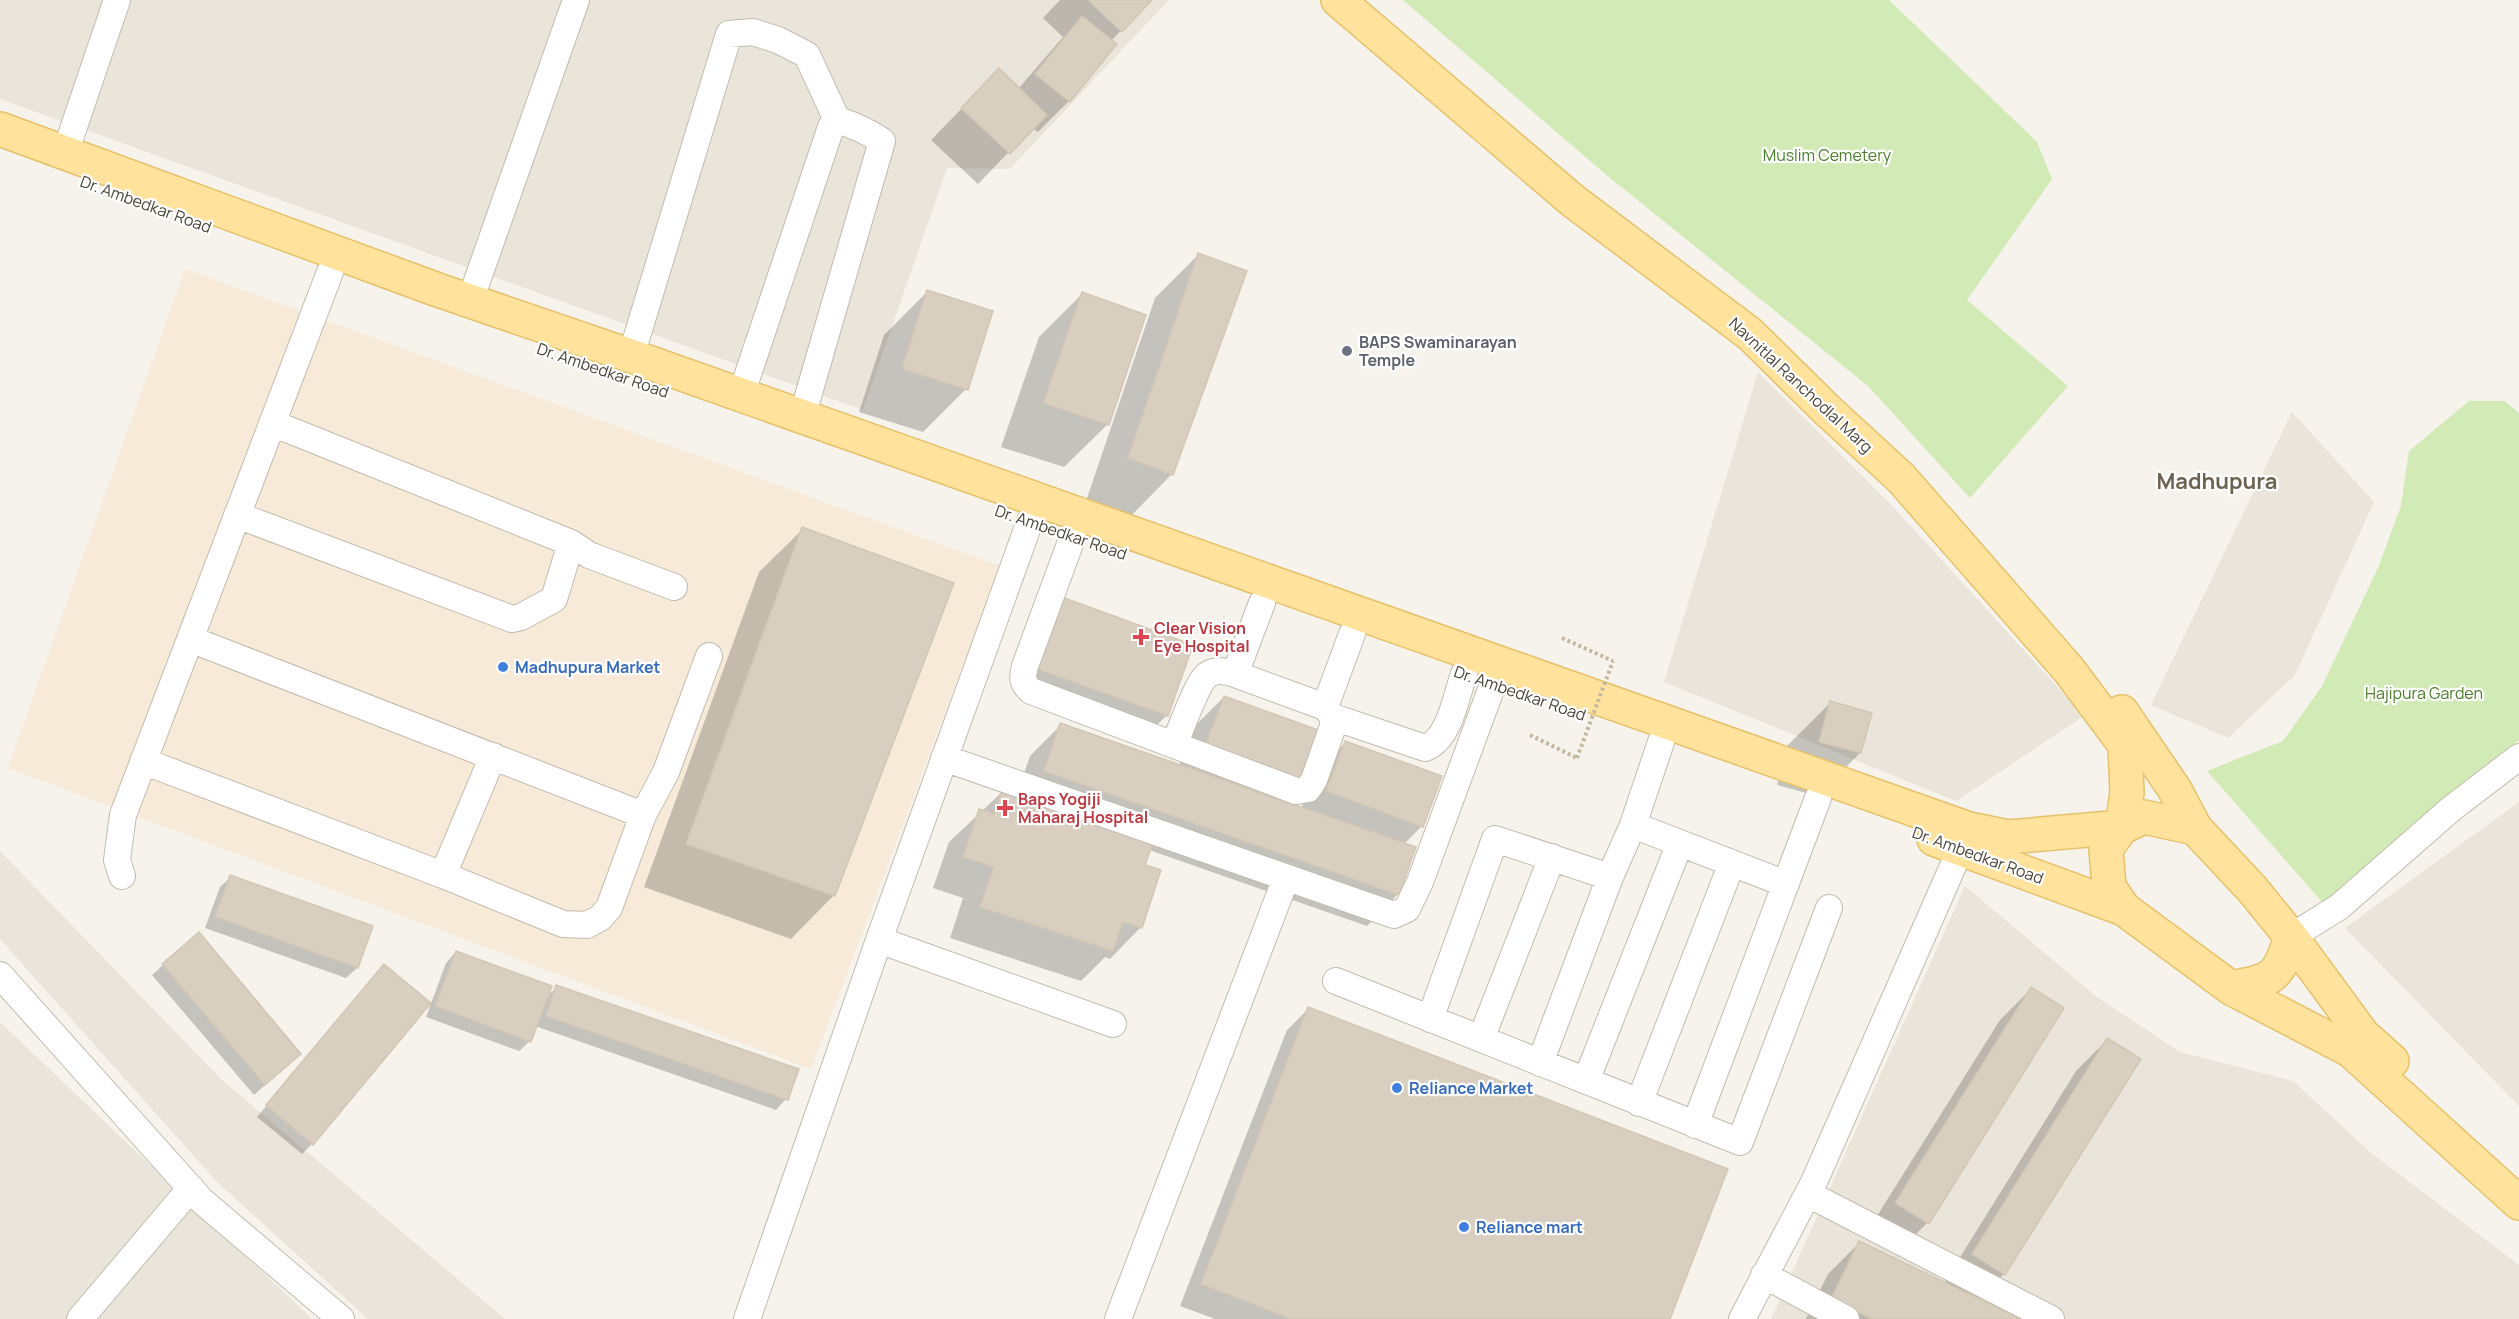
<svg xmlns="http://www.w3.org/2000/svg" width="2519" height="1319" viewBox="0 0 2519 1319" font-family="Manrope,sans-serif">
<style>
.residential{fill:#eae5da}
.commercial{fill:#f7ead8}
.green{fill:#d2eab5}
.shadow{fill:#0003}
.building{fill:#d8cfc1;stroke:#d3c7b4;stroke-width:1.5}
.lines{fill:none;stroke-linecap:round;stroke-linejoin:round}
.minor-casing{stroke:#c2bbae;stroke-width:28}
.major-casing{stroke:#e6c16a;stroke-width:36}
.path{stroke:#c4b79f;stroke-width:4;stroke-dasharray:3 3;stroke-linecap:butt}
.minor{stroke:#fff;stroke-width:26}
.major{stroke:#ffe39c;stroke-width:33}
.path-bridge{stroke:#c4b79f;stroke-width:4;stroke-dasharray:3 3;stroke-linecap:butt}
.worship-dot{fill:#6b7280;stroke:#fff;stroke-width:2}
.health-dot{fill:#e0444e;stroke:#fff;stroke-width:2}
.shop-dot{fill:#3f7fe0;stroke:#fff;stroke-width:2}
.labels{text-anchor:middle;stroke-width:4.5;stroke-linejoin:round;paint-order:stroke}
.park-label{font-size:16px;fill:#4a7f2a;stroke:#fff}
.street-label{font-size:16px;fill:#4b4439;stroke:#fff}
.worship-label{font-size:16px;font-weight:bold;fill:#5b616d;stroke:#fff;text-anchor:start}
.health-label{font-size:16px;font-weight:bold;fill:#be3a42;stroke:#fff;text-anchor:start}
.shop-label{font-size:16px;font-weight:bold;fill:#366cbe;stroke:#fff;text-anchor:start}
.district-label{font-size:22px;font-weight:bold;fill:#6e6250;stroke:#fff}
</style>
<rect width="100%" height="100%" fill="#f6f3ec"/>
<path class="residential" d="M0 0H1169L1010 169 947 168 863 410 0 99Z
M1758 372 1895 509 2084 716 1956 801 1664 682Z
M2292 412 2374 502 2295 675 2228 738 2151 705Z
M2519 802V1106L2345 928Z
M0 851 222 1080 505 1319H368L216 1181 0 939Z
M1965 886 2098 998 2180 1052 2293 1081 2370 1152 2519 1265V1319H1771Z
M0 1022 312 1319H0Z"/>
<path class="commercial" d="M185 269 1000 566 811 1069 8 768Z"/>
<path class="green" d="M1403 0H1889L2037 142 2052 179 1967 300 2068 386 1970 498 1868 386 1604 173Z
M2469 401H2505L2519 413V740L2467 779 2323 903 2207 771 2283 741 2322 686 2378 568 2401 506 2409 451Z"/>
<path class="shadow" d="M1060 0H1150L1111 41 1115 44 1069 101 1038 132 1032 128 978 184 931 140 968 102 1018 89 1063 37 1043 18Z
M1199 254 1172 474 1129 518 1086 501 1155 298Z
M928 291 966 389 923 432 859 412 884 335Z
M1082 294 1108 424 1064 467 1001 447 1039 337Z
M803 529 834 895 791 939 644 887 759 572Z
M1049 608 1167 715 1157 725 1027 679Z
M1224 697 1301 780 1280 802 1301 809 1314 774 1345 743 1422 826 1403 845 1398 894 1367 926 1149 850 1143 866 1141 927 1110 959 1105 957 1081 981 950 938 963 898 933 888 949 842 1002 792 1016 796 1030 756 1061 725 1179 766 1193 728Z
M1830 703 1860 753 1817 796 1777 785 1787 746Z
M231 877 371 927 357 968 346 978 205 928 220 887Z
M456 952 545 998 557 987 786 1099 776 1110 535 1026 530 1041 519 1051 426 1017 446 963Z
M163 965 289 1064 254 1095 152 975Z
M384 966 312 1144 302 1154 257 1117Z
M2031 989 2062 1009 1927 1223 1896 1254 1865 1235 2000 1020Z
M1308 1009 1668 1319H1215L1180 1306 1287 1030Z
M2107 1040 2004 1274 1978 1300 2017 1319H1806L1828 1274 1859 1243 1944 1283 2076 1071Z"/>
<path class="building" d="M1088 0H1152L1122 32Z
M1082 16 1117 44 1070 102 1035 74Z
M999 68 1047 115 1010 154 961 108Z
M1198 253 1247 271 1173 475 1128 458Z
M927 290 993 311 968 390 902 369Z
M1082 292 1146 315 1109 425 1043 403Z
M802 527 954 583 835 896 686 844Z
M1059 596 1193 645 1168 716 1037 669Z
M1224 696 1321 731 1303 781 1205 746Z
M1830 701 1872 713 1861 753 1819 742Z
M1060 723 1416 847 1399 895 1044 771Z
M1345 741 1442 776 1423 827 1326 791Z
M1002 790 1154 840 1145 865 1161 870 1142 928 1123 922 1113 951 980 907 994 867 963 857 979 809 994 814Z
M230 875 373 926 358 968 215 917Z
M199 932 301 1054 265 1085 162 964Z
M456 951 552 986 531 1042 435 1006Z
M384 964 431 1003 313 1145 266 1105Z
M556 985 799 1069 788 1100 546 1016Z
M2031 987 2064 1008 1929 1224 1895 1203Z
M1308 1007 1728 1169 1670 1319H1291L1201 1284Z
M2107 1038 2141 1059 2005 1275 1972 1254Z
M1859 1241 2021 1319H1872L1831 1299Z"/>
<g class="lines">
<defs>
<path id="minor" d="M65 153 117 0
M470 301 576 0
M631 356 729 34 753 32 778 40 807 55 837 120
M741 395 831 127 837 120C854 125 867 131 882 141L802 417
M237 515 512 619 521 617 554 599 571 543 272 423
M1030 521 879 940 1113 1024
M1073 536 1025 666C1022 678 1022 683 1031 691L1296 791 1308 789 1314 780 1333 726V717L1325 707 1235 674C1225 671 1216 669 1207 675 1197 683 1180 731 1174 745
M571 543 589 555 674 587
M190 639 643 815
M1235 674 1262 603
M1325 707 1352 634
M1333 717 1425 748C1450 739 1456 696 1464 674
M944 758 1394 915 1407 909 1420 882 1493 684
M143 761 443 875 563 924 587 925 600 918 609 908 643 815 666 772 709 656
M1633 825 1786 884
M443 875 493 756
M122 876 117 860 123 815 330 272
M2291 937 2339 907 2451 809 2519 757
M0 975 202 1201 341 1319
M1336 981 1740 1142 1829 908
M1430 1019 1495 839 1610 877
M1481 1039 1552 857
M1540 1063 1610 877 1633 825 1661 742
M1586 1081 1680 843
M1639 1103 1732 863
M1695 1125 1818 798
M1808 1194 2051 1319
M1764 1275 1846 1319
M80 1319 191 1188
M747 1319 879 940
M1118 1319 1286 878
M1742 1319 1814 1182 1968 832"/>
<path id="major" d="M0 129 438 290 631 356 1969 829 2008 837 2122 827 2127 793 2125 745 2069 670 1901 478 1827 410 1750 334 1572 200 1338 0
M2122 712 2175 790 2195 828
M2144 817 2195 828 2253 890 2291 937C2278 979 2273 980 2231 988L2124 909 2109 887 2106 849 2122 827Z
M1934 839 2124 909
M2291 937 2363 1035 2392 1061
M2231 988 2350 1050 2519 1203"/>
</defs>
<use href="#minor" class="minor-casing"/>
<use href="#major" class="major-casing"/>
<path class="path" d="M1562 638 1613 661
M1530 735 1577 758"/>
<use href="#minor" class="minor"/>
<use href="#major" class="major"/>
<path class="path-bridge" d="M1577 758 1613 661"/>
</g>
<circle class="worship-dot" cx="1347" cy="351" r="6"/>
<g class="health-dot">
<path d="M1138 628h6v6h6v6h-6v6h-6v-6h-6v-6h6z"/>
<path d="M1002 799h6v6h6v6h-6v6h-6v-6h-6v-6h6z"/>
</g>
<g class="shop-dot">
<circle cx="503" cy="667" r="6"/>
<circle cx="1397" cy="1088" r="6"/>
<circle cx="1464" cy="1227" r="6"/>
</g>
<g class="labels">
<g class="park-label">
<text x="1827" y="161">Muslim Cemetery</text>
<text x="2424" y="699">Hajipura Garden</text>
</g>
<g class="street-label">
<text transform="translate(146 204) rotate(20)" y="6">Dr. Ambedkar Road</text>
<text transform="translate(603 370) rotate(19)" y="6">Dr. Ambedkar Road</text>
<text transform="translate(1801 385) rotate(43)" y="6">Navnitlal Ranchodlal Marg</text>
<text transform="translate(1061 532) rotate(19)" y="6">Dr. Ambedkar Road</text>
<text transform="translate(1520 693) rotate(19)" y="6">Dr. Ambedkar Road</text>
<text transform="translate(1978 855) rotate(20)" y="6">Dr. Ambedkar Road</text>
</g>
<g class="worship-label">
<text x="1359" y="348">BAPS Swaminarayan<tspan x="1359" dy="18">Temple</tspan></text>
</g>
<g class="health-label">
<text x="1154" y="634">Clear Vision<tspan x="1154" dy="18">Eye Hospital</tspan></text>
<text x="1018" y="805">Baps Yogiji<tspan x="1018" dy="18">Maharaj Hospital</tspan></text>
</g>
<g class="shop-label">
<text x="515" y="673">Madhupura Market</text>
<text x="1409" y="1094">Reliance Market</text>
<text x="1476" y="1233">Reliance mart</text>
</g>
<g class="district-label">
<text x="2217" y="489">Madhupura</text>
</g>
</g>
</svg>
